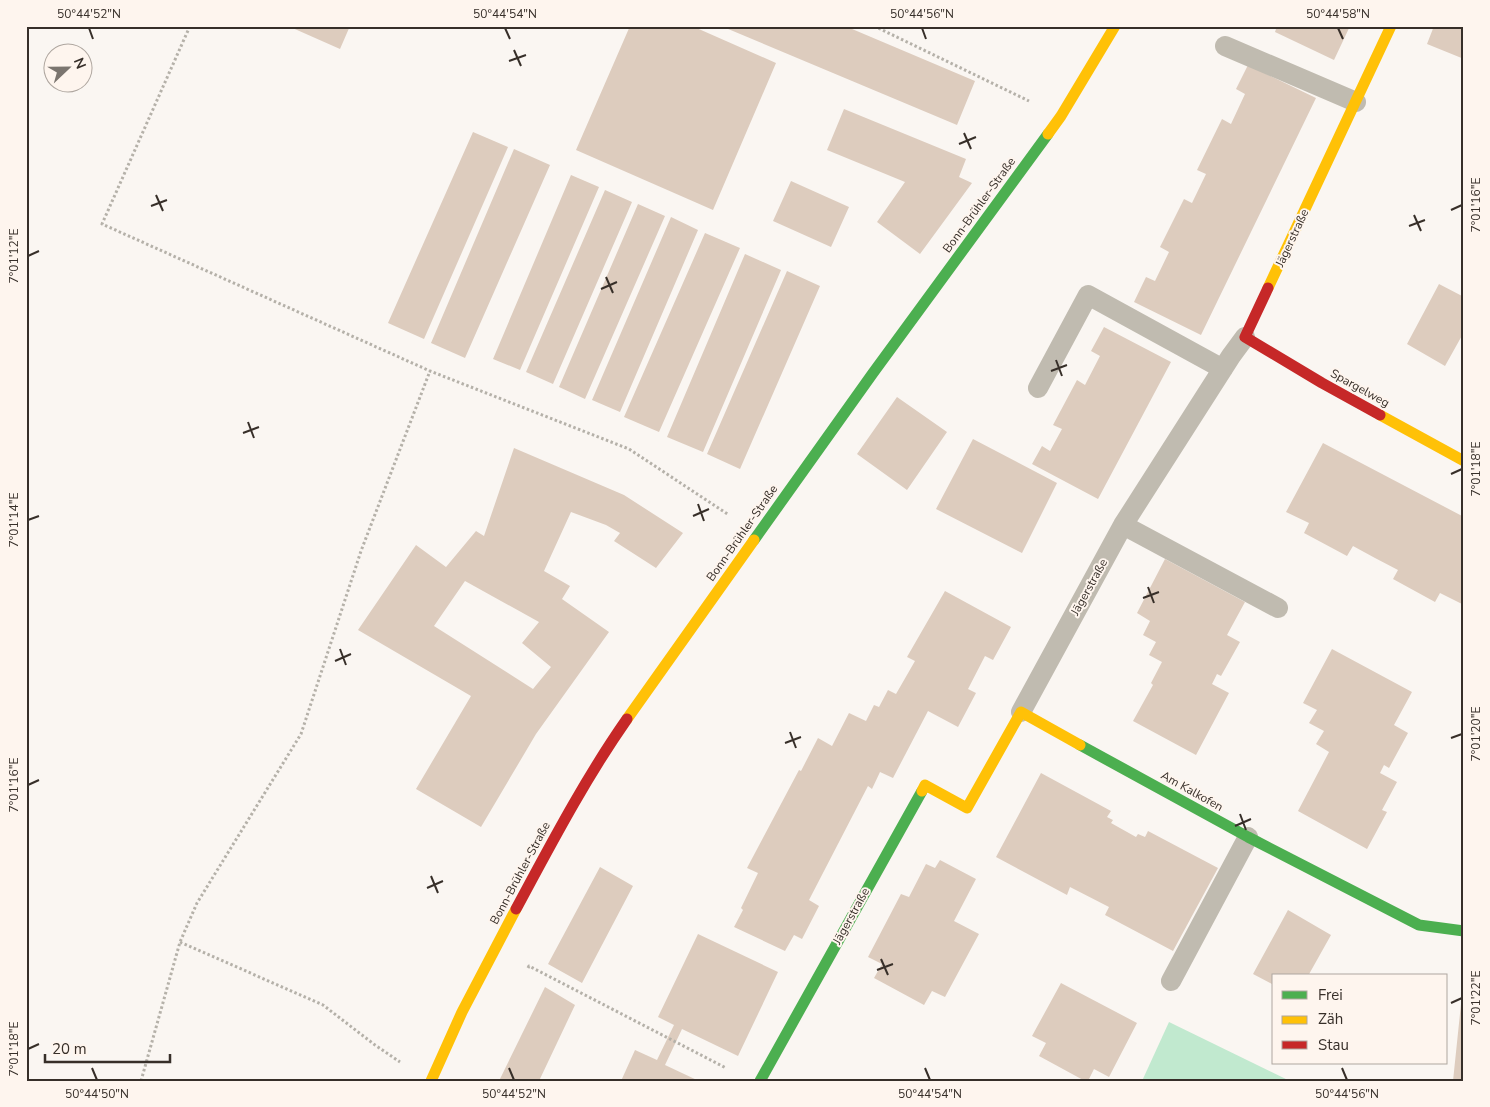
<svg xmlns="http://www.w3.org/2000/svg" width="1490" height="1107" viewBox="0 0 1490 1107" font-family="'Nunito Sans',sans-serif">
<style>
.green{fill:#c1e9cf}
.building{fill:#ddccbe;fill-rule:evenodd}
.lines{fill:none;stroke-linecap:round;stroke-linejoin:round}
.path{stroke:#b5b1a9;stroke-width:3;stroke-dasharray:2.5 2.5;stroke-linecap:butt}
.lane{stroke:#c0bbb0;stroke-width:20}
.fast{stroke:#4caf50;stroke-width:11}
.slow{stroke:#ffc107;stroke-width:11}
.jam{stroke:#c62828;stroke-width:11}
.ticks{fill:none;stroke:#372f29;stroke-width:2}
.labels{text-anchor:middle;stroke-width:4;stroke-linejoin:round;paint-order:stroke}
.street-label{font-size:12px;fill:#372f29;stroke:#fef5ee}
.neatline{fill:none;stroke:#372f29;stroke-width:2}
.ticks-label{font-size:12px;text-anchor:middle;fill:#372f29}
</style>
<rect width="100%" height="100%" fill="#faf6f2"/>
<path class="green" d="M1169 1022 1290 1081H1142Z"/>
<path class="building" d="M288 26H350L340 49Z
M630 26H692L776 63 713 210 576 150Z
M721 26H845L975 81 957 125Z
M1277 26H1350L1334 60 1275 32Z
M1434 26H1464V59L1427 44Z
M1248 65 1316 98 1201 335 1134 302 1146 277 1155 281 1169 252 1160 247 1184 199 1192 203 1206 174 1197 170 1222 119 1231 124 1245 94 1236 89Z
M844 109 966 159 959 177 972 183 920 254 877 222 905 182 827 150Z
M473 132 508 147 424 339 388 323Z
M514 149 550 165 465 358 431 343Z
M571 175 599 187 520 370 493 359Z
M791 181 849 207 831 247 773 221Z
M605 190 632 202 553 384 526 372Z
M638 204 665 216 585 399 559 387Z
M671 217 698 230 620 412 592 400Z
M705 233 740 248 659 432 624 417Z
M745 254 781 270 703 452 667 437Z
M787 271 820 286 740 469 707 454Z
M1439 284 1464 297V332L1445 366 1407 344Z
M1104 327 1171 362 1098 499 1032 464 1042 446 1050 451 1062 429 1053 425 1077 380 1085 385 1100 356 1091 351Z
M897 397 947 432 907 490 857 454Z
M973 439 1057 483 1022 553 936 509Z
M1323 443 1464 517V605L1440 593 1435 602 1393 579 1398 570 1375 558 1353 546 1347 556 1304 533 1309 523 1286 512Z
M514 448 624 495 683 533 656 568 614 541 620 533 606 525 571 512 544 571 570 586 562 599 609 632 536 734 481 827 416 789 471 696 358 630 416 545 446 567 476 531 484 536ZM465 581 539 622 522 643 551 667 533 689 434 626Z
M1165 559 1245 602 1227 635 1240 642 1221 676 1217 674 1212 684 1229 693 1196 755 1133 721 1153 685 1151 683 1162 662 1149 655 1156 642 1143 635 1150 621 1137 613Z
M945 591 1011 627 993 660 985 656 968 689 976 693 958 727 928 711 893 778 880 772 872 789 868 786 809 900 819 906 802 939 794 935 785 951 734 927 743 910 741 908 758 873 747 868 799 770 801 771 818 738 832 746 849 713 866 721 874 705 879 707 888 690 896 694 915 661 907 657Z
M1332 649 1412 692 1394 725 1408 733 1389 768 1384 765 1380 773 1397 782 1382 810 1387 812 1367 849 1298 811 1329 752 1316 744 1324 731 1309 723 1317 710 1303 703Z
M1041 773 1111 811 1107 817 1113 820 1111 823 1136 837 1138 834 1145 837 1148 831 1218 868 1173 951 1105 915 1109 907 1070 887 1067 895 996 857Z
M940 860 976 879 954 921 979 934 945 997 932 991 924 1005 874 978 882 964 868 957 901 894 909 897 926 864 935 868Z
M600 867 633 886 582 983 548 964Z
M1288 910 1331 935 1308 976H1274V985L1253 974Z
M698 934 778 972 738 1056 682 1029 665 1065 699 1081H621L635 1050 657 1060 674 1025 658 1017Z
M1061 983 1137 1023 1109 1077 1094 1069 1088 1081H1085L1039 1056 1046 1043 1032 1036Z
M545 987 575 1005 539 1081H499Z
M1461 1004H1464V1081H1453Z"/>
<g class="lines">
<path class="path" d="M190 26 102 224 430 371 629 449 729 515
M874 26 1029 101
M180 942 323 1005 375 1045 400 1062
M528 968 529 966 726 1068
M141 1081 180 942 197 903 301 734 361 551 430 371"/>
<path class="lane" d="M1225 46 1356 102
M1038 388 1088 295 1223 369
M1123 525 1278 608
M1021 712 1123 525 1231 356 1245 337
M1171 981 1248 837"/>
<path class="fast" d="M754 540 873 373 1048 134
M1080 745 1248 837 1419 925 1464 931
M760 1081 922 791"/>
<path class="slow" d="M1048 134 1061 116 1115 26
M1268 288 1391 26
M1380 415 1464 461
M627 719 754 540
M922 791 925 785 967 808 1021 712 1080 745
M431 1081 462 1012 516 909"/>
<path class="jam" d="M1268 288 1245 337 1322 383 1380 415
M516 909C551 844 585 779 627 719"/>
</g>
<path class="ticks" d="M89 28 93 39M505 28 510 39M922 28 926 39M1338 28 1343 39M514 50 521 66M509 61 526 55M964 133 971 149M959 144 976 137M156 195 163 211M151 206 167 200M1451 210 1462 205M1414 215 1421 231M1409 226 1425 220M28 256 39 251M606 277 613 293M601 289 617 282M1056 360 1062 376M1051 371 1067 365M248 422 254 438M243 433 259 427M1451 474 1462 469M698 504 704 521M693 516 709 509M28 520 39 516M1148 587 1154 603M1143 598 1159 592M340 649 346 665M335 661 351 654M790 732 796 748M1451 738 1462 734M785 743 801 737M28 785 39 780M1240 814 1246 830M1235 826 1251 819M431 876 438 893M427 888 443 881M881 959 888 975M877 970 893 964M1451 1003 1462 998M28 1049 39 1044M92 1068 97 1080M509 1068 514 1080M925 1068 930 1080M1342 1068 1347 1080"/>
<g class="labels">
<g class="street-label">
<text transform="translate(979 205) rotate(-54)" y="4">Bonn-Brühler-Straße</text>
<text transform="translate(1292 238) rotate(-65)" y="4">Jägerstraße</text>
<text transform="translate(1360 388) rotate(29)" y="4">Spargelweg</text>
<text transform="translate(742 533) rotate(-55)" y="4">Bonn-Brühler-Straße</text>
<text transform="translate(1089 587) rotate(-61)" y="4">Jägerstraße</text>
<text transform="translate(1192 791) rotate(29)" y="4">Am Kalkofen</text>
<text transform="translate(520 873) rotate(-62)" y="4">Bonn-Brühler-Straße</text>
<text transform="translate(851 916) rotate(-61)" y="4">Jägerstraße</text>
</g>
</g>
<rect width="1490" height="1107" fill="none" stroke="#fef5ee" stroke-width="55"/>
<rect x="1272" y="974" width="175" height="90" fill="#fef5ee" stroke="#aea69f"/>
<rect x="1282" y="991" width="25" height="8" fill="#4caf50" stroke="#aea69f"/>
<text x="1318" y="1000" font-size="15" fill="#372f29">Frei</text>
<rect x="1282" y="1016" width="25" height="8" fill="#ffc107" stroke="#aea69f"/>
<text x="1318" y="1024" font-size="15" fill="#372f29">Zäh</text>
<rect x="1282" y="1041" width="25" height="8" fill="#c62828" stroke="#aea69f"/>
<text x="1318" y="1050" font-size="15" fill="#372f29">Stau</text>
<g transform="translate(68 68) rotate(68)"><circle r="24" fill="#fef5ee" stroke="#aea69f"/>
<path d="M0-4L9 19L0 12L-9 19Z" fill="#7b756f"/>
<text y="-8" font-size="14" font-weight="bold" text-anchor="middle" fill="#372f29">N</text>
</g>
<path d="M45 1054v8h125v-8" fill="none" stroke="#372f29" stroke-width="2.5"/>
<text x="52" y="1054" font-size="15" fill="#372f29" stroke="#fef5ee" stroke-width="4" paint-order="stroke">20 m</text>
<rect x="28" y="28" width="1434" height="1052" class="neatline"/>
<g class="ticks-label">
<text x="89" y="18">50°44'52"N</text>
<text x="505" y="18">50°44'54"N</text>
<text x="922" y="18">50°44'56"N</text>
<text x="1338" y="18">50°44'58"N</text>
<text transform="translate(1476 205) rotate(-90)" y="4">7°01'16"E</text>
<text transform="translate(14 256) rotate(-90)" y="4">7°01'12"E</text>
<text transform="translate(1476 469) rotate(-90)" y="4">7°01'18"E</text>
<text transform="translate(14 520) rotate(-90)" y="4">7°01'14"E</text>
<text transform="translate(1476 734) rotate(-90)" y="4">7°01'20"E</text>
<text transform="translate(14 785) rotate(-90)" y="4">7°01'16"E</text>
<text transform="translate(1476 998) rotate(-90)" y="4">7°01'22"E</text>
<text transform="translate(14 1049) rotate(-90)" y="4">7°01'18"E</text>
<text x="97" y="1098">50°44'50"N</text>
<text x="514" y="1098">50°44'52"N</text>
<text x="930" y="1098">50°44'54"N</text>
<text x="1347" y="1098">50°44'56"N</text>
</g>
</svg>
